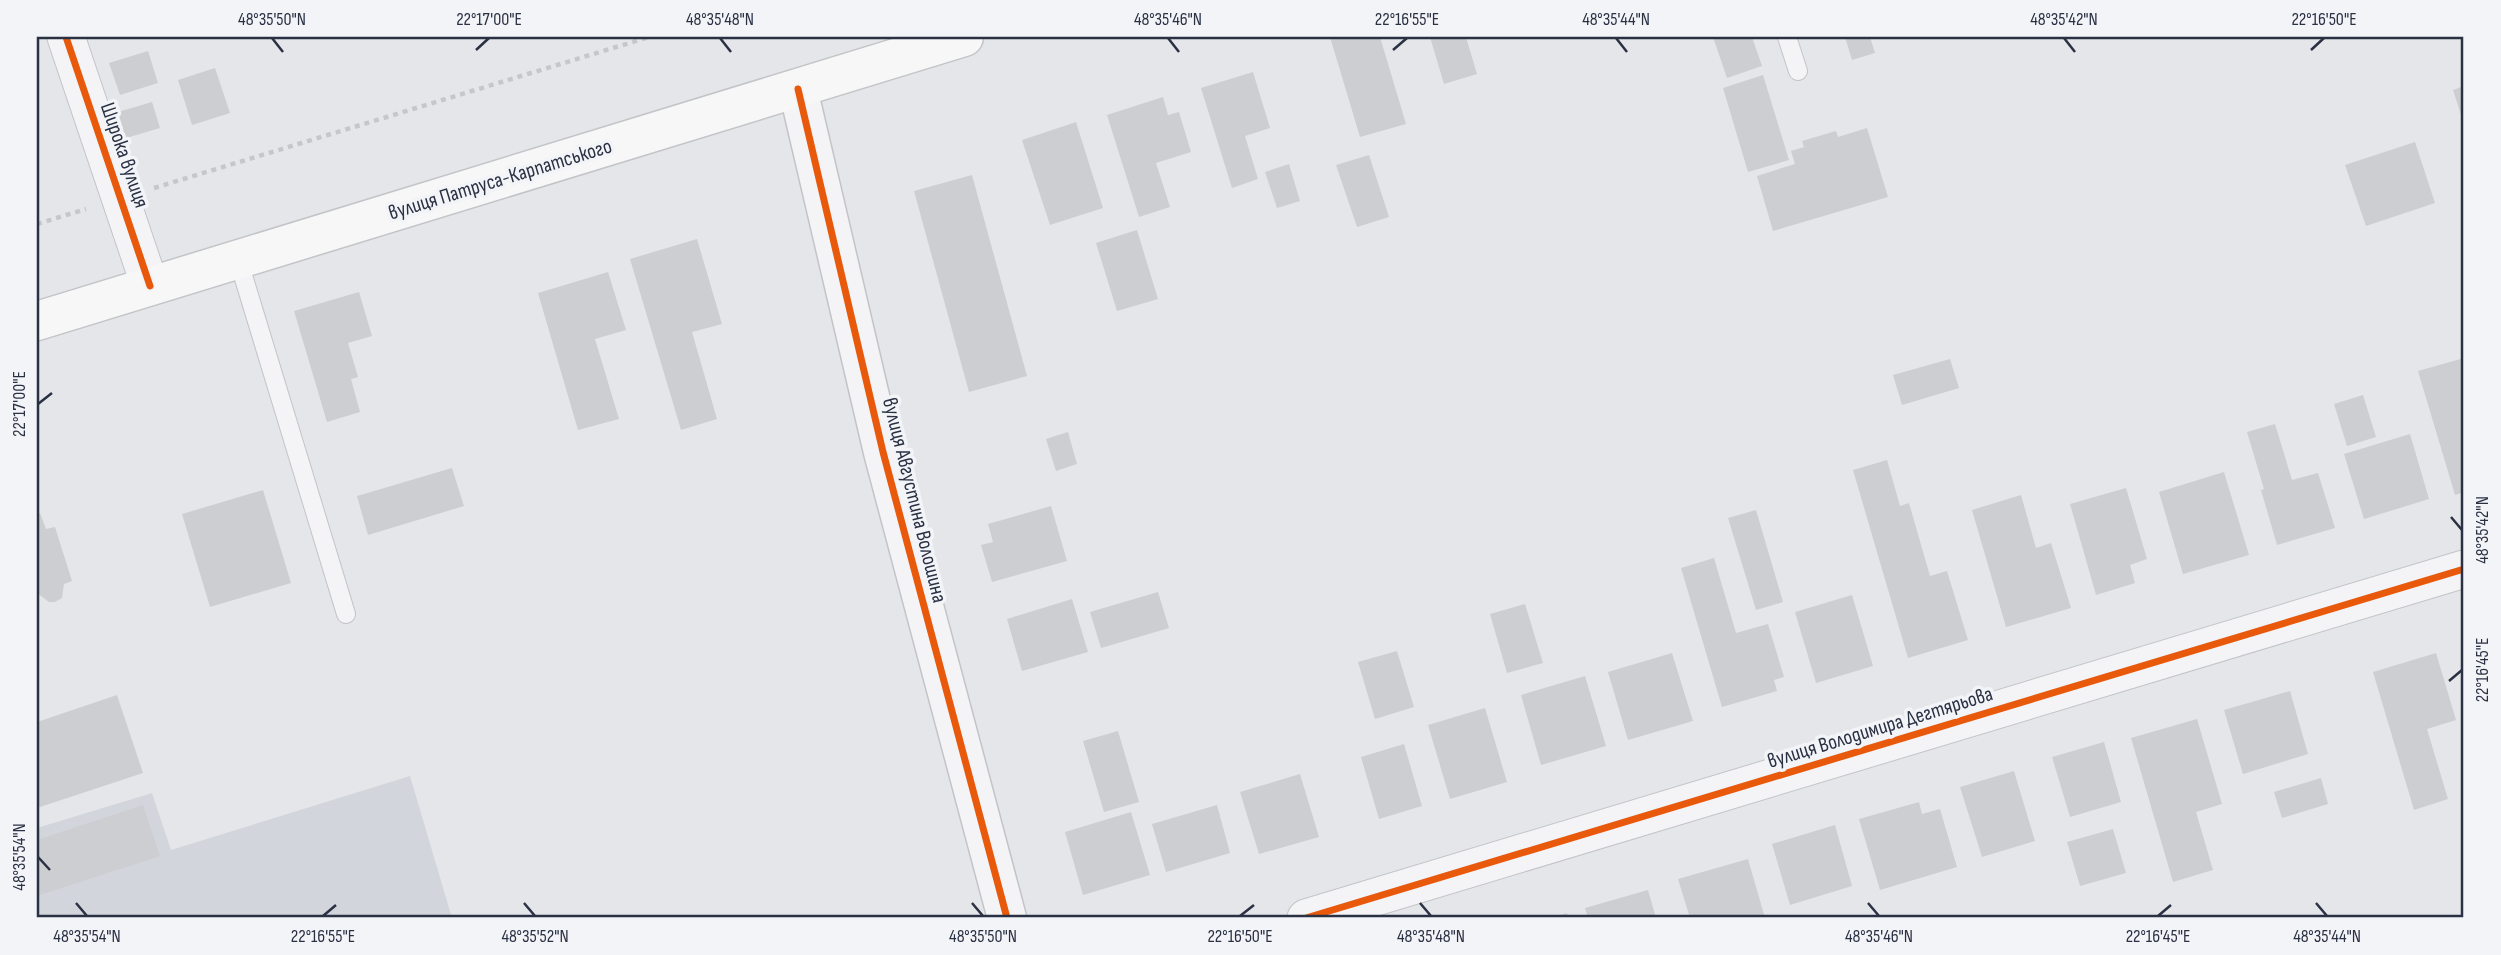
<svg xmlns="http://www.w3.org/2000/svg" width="2501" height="955" viewBox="0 0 2501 955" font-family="'Sofia Sans Condensed',sans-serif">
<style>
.built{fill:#d3d5dc}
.building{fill:#cdced1}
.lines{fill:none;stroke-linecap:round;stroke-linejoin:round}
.service-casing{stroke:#c3c4c7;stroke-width:20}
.minor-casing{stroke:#c3c4c7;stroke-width:39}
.tertiary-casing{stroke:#c3c4c7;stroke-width:41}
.secondary-casing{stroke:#c3c4c7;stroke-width:41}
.path{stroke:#c6c7cc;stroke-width:4.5;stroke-dasharray:5 5;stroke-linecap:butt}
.service{stroke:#f4f4f6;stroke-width:18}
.minor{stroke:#f4f4f6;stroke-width:37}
.tertiary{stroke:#f4f4f6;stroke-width:38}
.secondary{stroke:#f7f7f8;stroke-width:38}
.cycleway-casing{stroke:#f3f4f8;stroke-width:11}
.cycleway{stroke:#e8590c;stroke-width:7}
.ticks{fill:none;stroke:#2a3143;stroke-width:2.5}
.labels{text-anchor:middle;stroke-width:7;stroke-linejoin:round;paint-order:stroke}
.street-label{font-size:21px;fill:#2a3143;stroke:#f3f4f8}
.neatline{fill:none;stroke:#2a3143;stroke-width:2.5}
.ticks-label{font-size:18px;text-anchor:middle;fill:#2a3143}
</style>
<rect width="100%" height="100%" fill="#e5e6e9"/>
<path class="built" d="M410 776 452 918H37V828L152 793 171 850Z"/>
<path class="building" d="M1330 37H1380L1406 124 1360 137Z
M1430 37H1466L1477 74 1444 84Z
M1713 37H1752L1762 66 1727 78Z
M1845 37H1870L1875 53 1852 60Z
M148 51 158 83 120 95 109 63Z
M215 68 230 113 192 125 178 80Z
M1253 72 1270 128 1245 136 1258 179 1232 188 1201 88Z
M1763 75 1789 160 1748 172 1723 88Z
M2464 86V124L2453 90Z
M1163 97 1168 115 1179 112 1191 152 1156 163 1170 207 1139 217 1107 115Z
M152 102 160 128 126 138 118 112Z
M1076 122 1103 208 1050 225 1022 140Z
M1867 128 1888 197 1773 231 1757 176 1795 164 1791 151 1804 147 1802 141 1836 131 1838 137Z
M2415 142 2435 203 2366 226 2345 165Z
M1369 155 1389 217 1357 227 1336 165Z
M1289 164 1300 201 1277 208 1265 172Z
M972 175 1027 376 969 392 914 191Z
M1137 230 1158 299 1117 311 1096 243Z
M697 239 722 324 692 332 717 419 681 430 630 259Z
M608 272 626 330 595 339 619 419 578 430 538 293Z
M359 292 372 336 348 343 358 377 351 379 360 412 327 422 294 311Z
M2464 358V492L2455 495 2418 371Z
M1950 359 1959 388 1902 405 1893 375Z
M2363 395 2376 437 2347 446 2334 404Z
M2275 424 2292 480 2318 473 2335 528 2277 545 2261 490 2264 489 2247 432Z
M1068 432 1077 464 1056 471 1046 439Z
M2410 434 2429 499 2364 519 2344 454Z
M1887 460 1900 506 1909 503 1930 576 1947 571 1968 640 1908 658 1853 470Z
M452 468 464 506 368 535 357 496Z
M2224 472 2249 555 2183 574 2159 492Z
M2126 488 2147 559 2130 565 2135 583 2096 595 2070 504Z
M263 490 291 583 210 607 182 514Z
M2021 495 2036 548 2051 543 2071 608 2006 627 1972 510Z
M1051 506 1067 561 992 582 981 545 993 542 988 524Z
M1756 510 1783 602 1756 610 1728 518Z
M40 513 46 529 55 527 72 581 64 584 62 598 55 602H49L37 593V514Z
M1714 558 1736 633 1768 624 1784 677 1774 680 1777 691 1722 707 1681 568Z
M1158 592 1169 628 1101 648 1090 612Z
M1852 595 1873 666 1816 683 1795 612Z
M1072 599 1088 652 1022 671 1007 619Z
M1525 604 1543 663 1507 673 1490 614Z
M1397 651 1414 707 1375 719 1358 662Z
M1672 653 1693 721 1628 740 1608 672Z
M2436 653 2456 720 2427 729 2448 799 2414 810 2373 672Z
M1585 676 1606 746 1541 765 1521 695Z
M2290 691 2308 754 2243 774 2224 710Z
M117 695 143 773 37 808V722Z
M1485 708 1507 782 1450 799 1428 725Z
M2197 719 2222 804 2196 812 2213 870 2173 882 2131 738Z
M1118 731 1139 802 1104 812 1083 741Z
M2104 742 2121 802 2070 817 2052 757Z
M1404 744 1422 806 1379 819 1361 757Z
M2014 771 2035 841 1982 857 1960 787Z
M1300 774 1319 837 1259 854 1240 792Z
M2321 778 2328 804 2282 818 2274 792Z
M1919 802 1922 814 1940 809 1957 867 1880 890 1859 819Z
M143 805 160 856 37 896V840Z
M1217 805 1230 853 1166 872 1152 824Z
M1131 812 1150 875 1083 895 1065 832Z
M1835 825 1852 886 1790 905 1772 844Z
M2113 829 2126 873 2080 886 2067 842Z
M1748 859 1765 918H1690L1678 879Z
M1648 890 1656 918H1588L1585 908Z
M1567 913 1569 918H1550Z"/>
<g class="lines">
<defs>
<path id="service" d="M1787 37 1798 71
M238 259 346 614"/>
<path id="minor" d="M66 37 150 286
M1306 918 2464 569"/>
<path id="tertiary" d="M798 89 883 452 1007 918"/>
<path id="secondary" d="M37 321 964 37"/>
</defs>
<use href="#service" class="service-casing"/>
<use href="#minor" class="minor-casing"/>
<use href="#tertiary" class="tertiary-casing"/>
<use href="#secondary" class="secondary-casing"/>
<path class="path" d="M154 188 649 37
M37 224 86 209"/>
<use href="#service" class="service"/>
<use href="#minor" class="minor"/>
<use href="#tertiary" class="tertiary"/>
<use href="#secondary" class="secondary"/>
<defs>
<path id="cycleway" d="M66 37 150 286
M798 89 883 452 1007 918
M1306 918 2464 569"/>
</defs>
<use href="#cycleway" class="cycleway-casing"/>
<use href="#cycleway" class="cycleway"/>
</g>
<path class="ticks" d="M272 38 283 52M720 38 731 52M1168 38 1179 52M1616 38 1627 52M2064 38 2075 52M476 50 489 38M1393 50 1407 38M2311 50 2324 38M38 404 52 393M2451 517 2462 530M2449 681 2462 670M38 857 50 870M76 903 87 916M524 903 535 916M972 903 983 916M1420 903 1431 916M1868 903 1879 916M2316 903 2327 916M323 916 336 905M1240 916 1254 905M2158 916 2171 905"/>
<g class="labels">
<g class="street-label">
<text transform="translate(125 155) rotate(71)" y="7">Широка вулиця</text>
<text transform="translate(500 179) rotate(-17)" y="7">вулиця Патруса-Карпатського</text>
<text transform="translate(915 500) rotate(76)" y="7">вулиця Августина Волошина</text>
<text transform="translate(1880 727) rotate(-17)" y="7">вулиця Володимира Дегтярьова</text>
</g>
</g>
<rect width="2501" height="955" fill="none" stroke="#f3f4f8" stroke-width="77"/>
<rect x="38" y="38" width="2424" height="878" class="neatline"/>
<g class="ticks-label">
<text x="272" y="25">48°35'50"N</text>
<text x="489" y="25">22°17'00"E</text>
<text x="720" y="25">48°35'48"N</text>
<text x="1168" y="25">48°35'46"N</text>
<text x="1407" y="25">22°16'55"E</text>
<text x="1616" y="25">48°35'44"N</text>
<text x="2064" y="25">48°35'42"N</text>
<text x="2324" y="25">22°16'50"E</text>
<text transform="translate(19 404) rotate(-90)" y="6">22°17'00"E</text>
<text transform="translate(2482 530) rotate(-90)" y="6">48°35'42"N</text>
<text transform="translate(2482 670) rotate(-90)" y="6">22°16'45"E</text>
<text transform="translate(19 857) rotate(-90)" y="6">48°35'54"N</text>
<text x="87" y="942">48°35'54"N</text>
<text x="323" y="942">22°16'55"E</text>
<text x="535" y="942">48°35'52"N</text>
<text x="983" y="942">48°35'50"N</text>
<text x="1240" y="942">22°16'50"E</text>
<text x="1431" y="942">48°35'48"N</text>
<text x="1879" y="942">48°35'46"N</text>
<text x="2158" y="942">22°16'45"E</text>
<text x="2327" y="942">48°35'44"N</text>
</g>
</svg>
